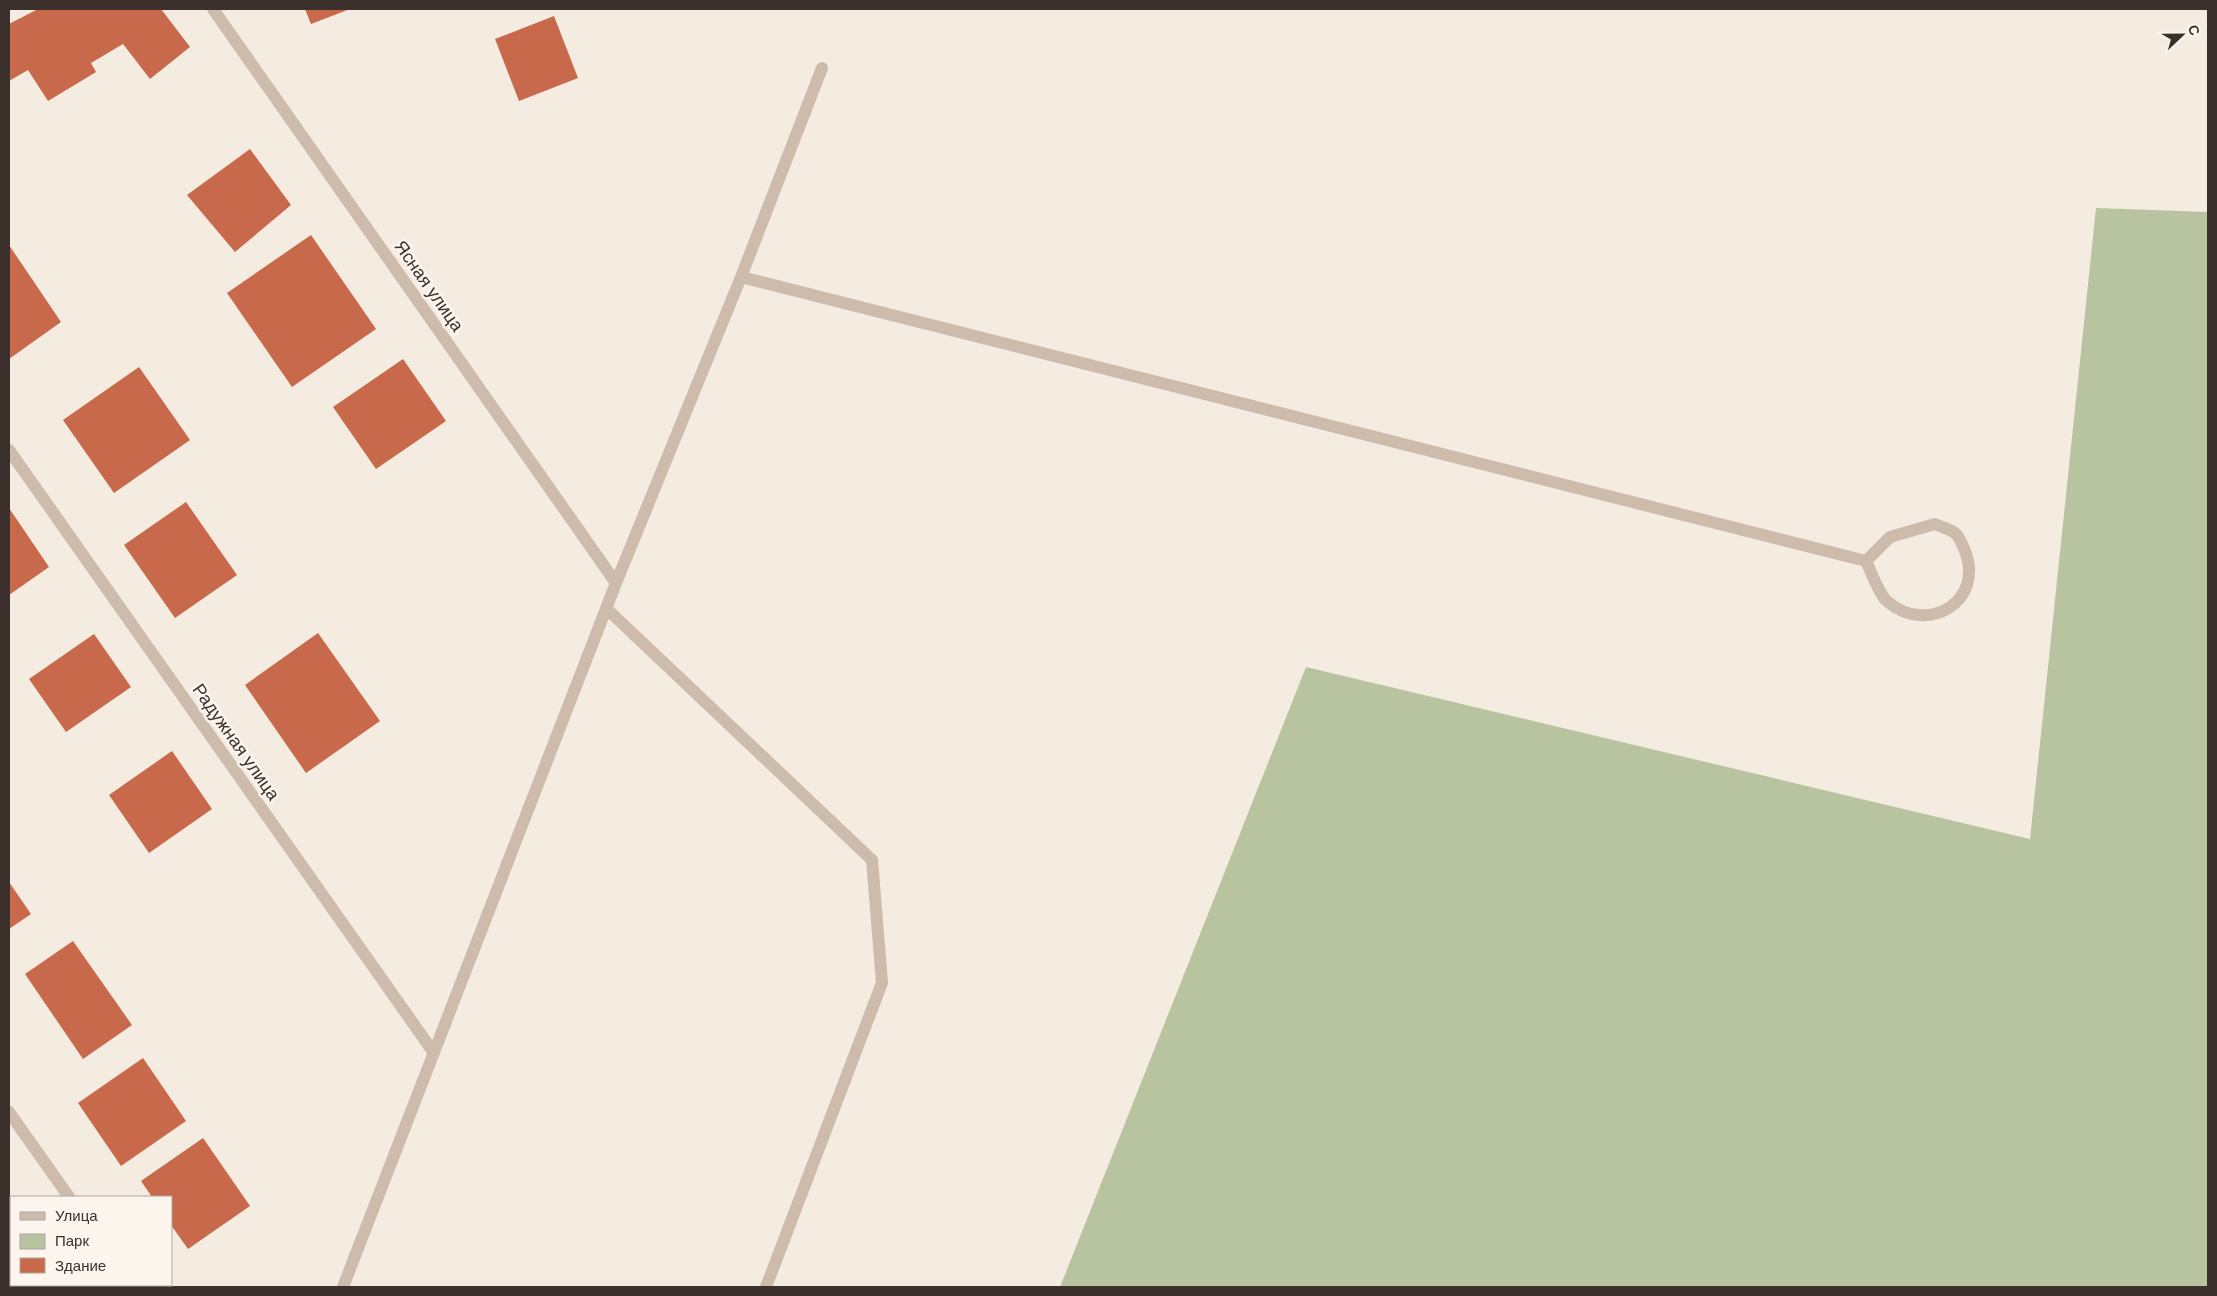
<svg xmlns="http://www.w3.org/2000/svg" width="2217" height="1296" viewBox="0 0 2217 1296" font-family="'DM Sans',sans-serif">
<style>
.green{fill:#b8c4a0}
.building{fill:#c8694b}
.lines{fill:none;stroke-linecap:round;stroke-linejoin:round}
.minor{stroke:#cdbbac;stroke-width:12}
.labels{text-anchor:middle;stroke-width:5;stroke-linejoin:round;paint-order:stroke}
.street-label{font-size:18px;fill:#3b302b;stroke:#fbf5ee}
</style>
<rect width="100%" height="100%" fill="#f4ebe1"/>
<path class="green" d="M2096 208 2208 212V1287H1060L1306 667 2030 839Z"/>
<path class="building" d="M38 9H161L190 47 150 79 123 44 91 63 96 72 48 101 28 70 9 81V24Z
M305 9H350L311 24Z
M554 16 578 78 519 101 495 39Z
M250 149 291 205 235 252 187 195Z
M311 235 376 329 292 387 227 293Z
M9 245 61 322 9 359Z
M403 359 446 421 376 469 333 407Z
M139 367 190 440 114 493 63 420Z
M186 502 237 575 175 618 124 545Z
M9 508 49 567 9 595Z
M318 633 380 721 306 773 245 685Z
M94 634 131 687 66 732 29 679Z
M172 751 212 809 149 853 109 795Z
M9 882 31 914 9 929Z
M73 941 132 1025 83 1059 25 974Z
M143 1058 186 1121 121 1166 78 1103Z
M203 1138 250 1206 188 1249 171 1225V1197H152L141 1181Z
M9 1203 11 1206V1271L9 1272Z"/>
<g class="lines">
<path class="minor" d="M213 9 616 583
M741 277 1866 561C1871 571 1879 595 1888 602 1927 635 1985 602 1965 551 1963 546 1960 538 1956 534 1951 529 1941 527 1935 524L1890 537 1866 561
M9 450 434 1053
M607 609 872 860 882 983 766 1287
M9 1112 69 1197
M130 1285 132 1287
M343 1287 616 583 741 277 822 68"/>
</g>
<g class="labels">
<g class="street-label">
<text transform="translate(429 286) rotate(55)" y="6">Ясная улица</text>
<text transform="translate(236 742) rotate(55)" y="6">Радужная улица</text>
</g>
</g>
<rect width="2217" height="1296" fill="none" stroke="#3b302b" stroke-width="20"/>
<rect x="10" y="1196" width="162" height="90" fill="#fbf5ee" stroke="#aea6a0"/>
<rect x="20" y="1212" width="25" height="8" fill="#cdbbac" stroke="#aea6a0"/>
<text x="55" y="1221" font-size="15" fill="#3b302b">Улица</text>
<rect x="20" y="1234" width="25" height="15" fill="#b8c4a0" stroke="#aea6a0"/>
<text x="55" y="1246" font-size="15" fill="#3b302b">Парк</text>
<rect x="20" y="1258" width="25" height="15" fill="#c8694b" stroke="#aea6a0"/>
<text x="55" y="1271" font-size="15" fill="#3b302b">Здание</text>
<g transform="translate(2182 35) rotate(68)" stroke="#fbf5ee" stroke-width="4" paint-order="stroke">
<path d="M0-4L9 19L0 12L-9 19Z" fill="#3b302b"/>
<text y="-8" font-size="14" font-weight="bold" text-anchor="middle" fill="#3b302b">С</text>
</g>
</svg>
